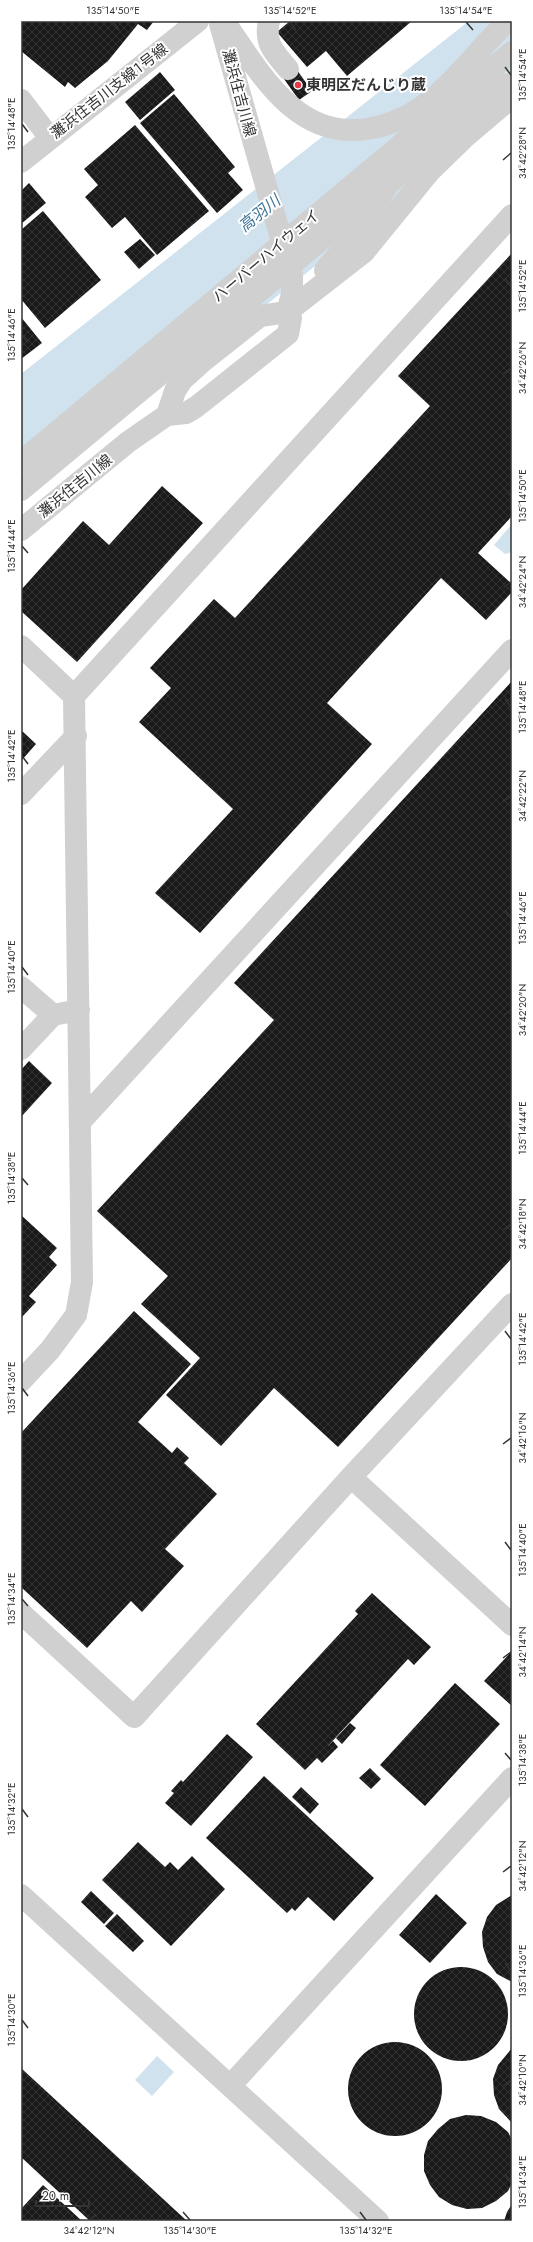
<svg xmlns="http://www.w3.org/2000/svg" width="533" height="2242" viewBox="0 0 533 2242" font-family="Jost,'Noto Sans JP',sans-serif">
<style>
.water{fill:#cfe2ee}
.building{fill:url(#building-cross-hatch)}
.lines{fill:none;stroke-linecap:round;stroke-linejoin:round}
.minor{stroke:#d0d0d0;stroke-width:22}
.minor-bridge{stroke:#d0d0d0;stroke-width:22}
.ticks{fill:none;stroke:#333;stroke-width:1.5}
.poi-dot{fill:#e63946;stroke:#fff;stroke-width:1.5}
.labels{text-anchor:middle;stroke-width:4;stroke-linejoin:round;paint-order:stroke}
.poi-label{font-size:15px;font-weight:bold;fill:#333;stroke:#fff;text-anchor:start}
.street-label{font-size:15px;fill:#333;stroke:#fff}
.water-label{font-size:16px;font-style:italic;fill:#3f7597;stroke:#fff}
.neatline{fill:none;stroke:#333;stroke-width:1.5}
.ticks-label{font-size:10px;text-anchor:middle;fill:#333}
</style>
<defs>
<pattern id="building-cross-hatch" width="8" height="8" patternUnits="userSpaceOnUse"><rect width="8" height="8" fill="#1a1a1a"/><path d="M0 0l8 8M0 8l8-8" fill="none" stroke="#333"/></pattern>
</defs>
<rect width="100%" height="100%" fill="#fff"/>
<path class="water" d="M469 21H512V110L21 499V374Z
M512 524V552L505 554 494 545Z
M157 2056 174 2072 152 2096 135 2080Z"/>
<path class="building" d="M21 21H154L147 30 138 24 108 61 75 88 68 82 65 87 21 51Z
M290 21H412L347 76 326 51 307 67 277 32Z
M297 70 312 91 299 100 284 79Z
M160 72 175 90 140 120 125 102Z
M174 94 235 167 228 173 243 190 217 213 140 123Z
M135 125 209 211 157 255 125 217 112 228 85 197 98 185 84 169Z
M29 183 46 203 21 224V191Z
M43 211 101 280 45 328 21 299V230Z
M140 239 155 255 139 269 124 252Z
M512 253V516L478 553 512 584V592L486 620 441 578 327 703 372 744 200 933 155 893 233 809 139 722 171 688 150 668 214 599 235 618 430 406 398 376Z
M21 317 42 343 21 359Z
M162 486 203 523 77 662 21 611V590L83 521 109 545Z
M512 681V1258L338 1447 274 1388 221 1446 166 1395 200 1358 141 1304 168 1276 97 1211 274 1020 234 983Z
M21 730 36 744 21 761Z
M29 1061 52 1083 21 1117V1070Z
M21 1215 57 1248 49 1257 57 1265 29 1296 36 1302 21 1318Z
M134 1311 191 1364 138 1422 172 1453 177 1447 189 1458 184 1463 217 1494 165 1549 184 1566 142 1612 131 1601 87 1648 21 1587V1433Z
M372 1593 431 1647 414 1665 408 1659 327 1747 333 1741 338 1747 322 1763 317 1758 305 1770 256 1724 358 1614 355 1611Z
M512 1651V1706L484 1681Z
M455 1683 500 1724 425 1806 380 1765Z
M350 1723 356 1728 342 1744 336 1738Z
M227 1734 253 1757 191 1826 165 1803 174 1793 171 1791 181 1780 183 1782Z
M370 1768 381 1779 371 1789 359 1778Z
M264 1776 374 1878 334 1921 308 1897 295 1911 292 1908 287 1913 206 1838Z
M301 1787 319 1804 310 1814 292 1797Z
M138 1842 165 1867 170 1862 178 1870 192 1856 225 1889 171 1946 102 1880Z
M91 1891 114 1913 104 1924 81 1902Z
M436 1894 467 1923 430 1963 399 1935Z
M512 1895V1982L497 1974 488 1962 483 1947 482 1932 487 1917 496 1905Z
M117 1914 144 1941 133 1952 105 1926Z
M414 2014a47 47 0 1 1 94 0a47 47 0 1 1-94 0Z
M348 2089a47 47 0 1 1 94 0a47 47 0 1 1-94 0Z
M512 2048V2123L499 2109 494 2095 493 2079 498 2065Z
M21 2068 187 2221H90L21 2157Z
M466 2115 481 2116 496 2122 508 2132 512 2140V2183L508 2191 496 2201 482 2208 467 2209 452 2205 439 2197 430 2185 424 2171V2155L428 2141 438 2129 450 2119Z
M43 2185 82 2221H21V2209Z
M512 2204V2221H504L507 2212Z"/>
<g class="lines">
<path class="minor" d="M224 21C259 71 295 140 367 129 392 125 412 116 432 99 460 76 481 46 508 21
M269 21C264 44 274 52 288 69
M220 24 292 277V294L287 312
M21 100 50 138
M21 162 198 21
M325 270 351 240 385 190
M167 415 186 413 196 407 288 334 291 318 287 312
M21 530 128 442 167 415 175 391 182 380 203 361 260 316 287 312 364 252 430 171 464 138 512 97
M21 646 74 696 82 1282 76 1315 50 1350 21 1381
M74 696 512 215
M21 794 76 736
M21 987 53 1015
M21 1049 53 1015 79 1010
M80 1122 512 650
M351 1477 512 1625
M21 1613 134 1717 351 1477 512 1304
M21 1895 378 2221
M230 2086 512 1778"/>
<path class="minor-bridge" d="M21 462 512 52
M21 490 508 84"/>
</g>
<path class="ticks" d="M113 22 119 30M290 22 296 30M466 22 473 30M505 67 511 75M22 124 28 132M503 160 511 153M505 278 511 286M22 335 28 343M503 374 511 368M505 489 511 496M22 546 28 553M503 588 511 582M505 699 511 707M22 756 28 764M503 802 511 796M505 910 511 918M22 967 28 975M503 1016 511 1010M505 1121 511 1128M22 1178 28 1185M503 1230 511 1224M505 1331 511 1339M22 1388 28 1396M503 1444 511 1438M505 1542 511 1550M22 1599 28 1606M503 1658 511 1652M505 1753 511 1760M22 1809 28 1817M503 1872 511 1866M505 1963 511 1971M22 2020 28 2028M503 2086 511 2080M505 2174 511 2182M183 2212 190 2220M360 2212 366 2220M89 2220 96 2214"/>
<circle class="poi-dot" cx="298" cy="85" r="4"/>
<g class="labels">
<g class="poi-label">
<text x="306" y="90">東明区だんじり蔵</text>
</g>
<g class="street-label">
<text transform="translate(109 91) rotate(-38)" y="5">灘浜住吉川支線１号線</text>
<text transform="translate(239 93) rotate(75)" y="5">灘浜住吉川線</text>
<text transform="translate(266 256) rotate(-40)" y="5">ハーバーハイウェイ</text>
<text transform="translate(75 486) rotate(-39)" y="5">灘浜住吉川線</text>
</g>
<g class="water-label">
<text transform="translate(259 213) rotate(-39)" y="6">高羽川</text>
</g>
</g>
<rect width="533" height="2242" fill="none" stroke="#ffffff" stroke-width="44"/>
<path d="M36 2200v6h53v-6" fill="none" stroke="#333333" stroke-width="2"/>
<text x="42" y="2200" font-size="12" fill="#333333" stroke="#ffffff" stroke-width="3" paint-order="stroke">20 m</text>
<rect x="22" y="22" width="489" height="2198" class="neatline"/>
<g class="ticks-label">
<text x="113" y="14">135°14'50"E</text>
<text x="290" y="14">135°14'52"E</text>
<text x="466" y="14">135°14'54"E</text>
<text transform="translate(522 75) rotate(-90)" y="4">135°14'54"E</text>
<text transform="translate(11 124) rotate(-90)" y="4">135°14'48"E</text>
<text transform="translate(522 153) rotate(-90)" y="4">34°42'28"N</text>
<text transform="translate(522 286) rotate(-90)" y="4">135°14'52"E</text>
<text transform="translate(11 335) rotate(-90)" y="4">135°14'46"E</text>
<text transform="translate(522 368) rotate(-90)" y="4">34°42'26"N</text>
<text transform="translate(522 496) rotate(-90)" y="4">135°14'50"E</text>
<text transform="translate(11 546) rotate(-90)" y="4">135°14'44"E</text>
<text transform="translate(522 582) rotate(-90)" y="4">34°42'24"N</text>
<text transform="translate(522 707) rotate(-90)" y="4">135°14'48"E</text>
<text transform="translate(11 756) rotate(-90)" y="4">135°14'42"E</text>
<text transform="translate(522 796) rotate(-90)" y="4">34°42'22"N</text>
<text transform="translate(522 918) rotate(-90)" y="4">135°14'46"E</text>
<text transform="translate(11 967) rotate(-90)" y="4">135°14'40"E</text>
<text transform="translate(522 1010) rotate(-90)" y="4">34°42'20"N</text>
<text transform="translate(522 1128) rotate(-90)" y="4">135°14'44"E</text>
<text transform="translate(11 1178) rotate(-90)" y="4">135°14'38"E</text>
<text transform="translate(522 1224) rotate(-90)" y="4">34°42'18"N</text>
<text transform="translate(522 1339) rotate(-90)" y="4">135°14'42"E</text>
<text transform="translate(11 1388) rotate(-90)" y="4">135°14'36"E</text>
<text transform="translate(522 1438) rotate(-90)" y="4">34°42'16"N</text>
<text transform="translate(522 1550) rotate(-90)" y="4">135°14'40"E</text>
<text transform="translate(11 1599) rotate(-90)" y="4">135°14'34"E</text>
<text transform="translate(522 1652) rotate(-90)" y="4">34°42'14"N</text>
<text transform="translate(522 1760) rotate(-90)" y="4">135°14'38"E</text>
<text transform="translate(11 1809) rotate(-90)" y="4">135°14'32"E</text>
<text transform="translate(522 1866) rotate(-90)" y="4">34°42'12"N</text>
<text transform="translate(522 1971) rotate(-90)" y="4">135°14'36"E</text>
<text transform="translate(11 2020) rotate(-90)" y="4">135°14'30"E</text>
<text transform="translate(522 2080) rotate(-90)" y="4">34°42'10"N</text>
<text transform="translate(522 2182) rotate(-90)" y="4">135°14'34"E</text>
<text x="89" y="2234">34°42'12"N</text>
<text x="190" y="2234">135°14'30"E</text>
<text x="366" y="2234">135°14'32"E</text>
</g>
</svg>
